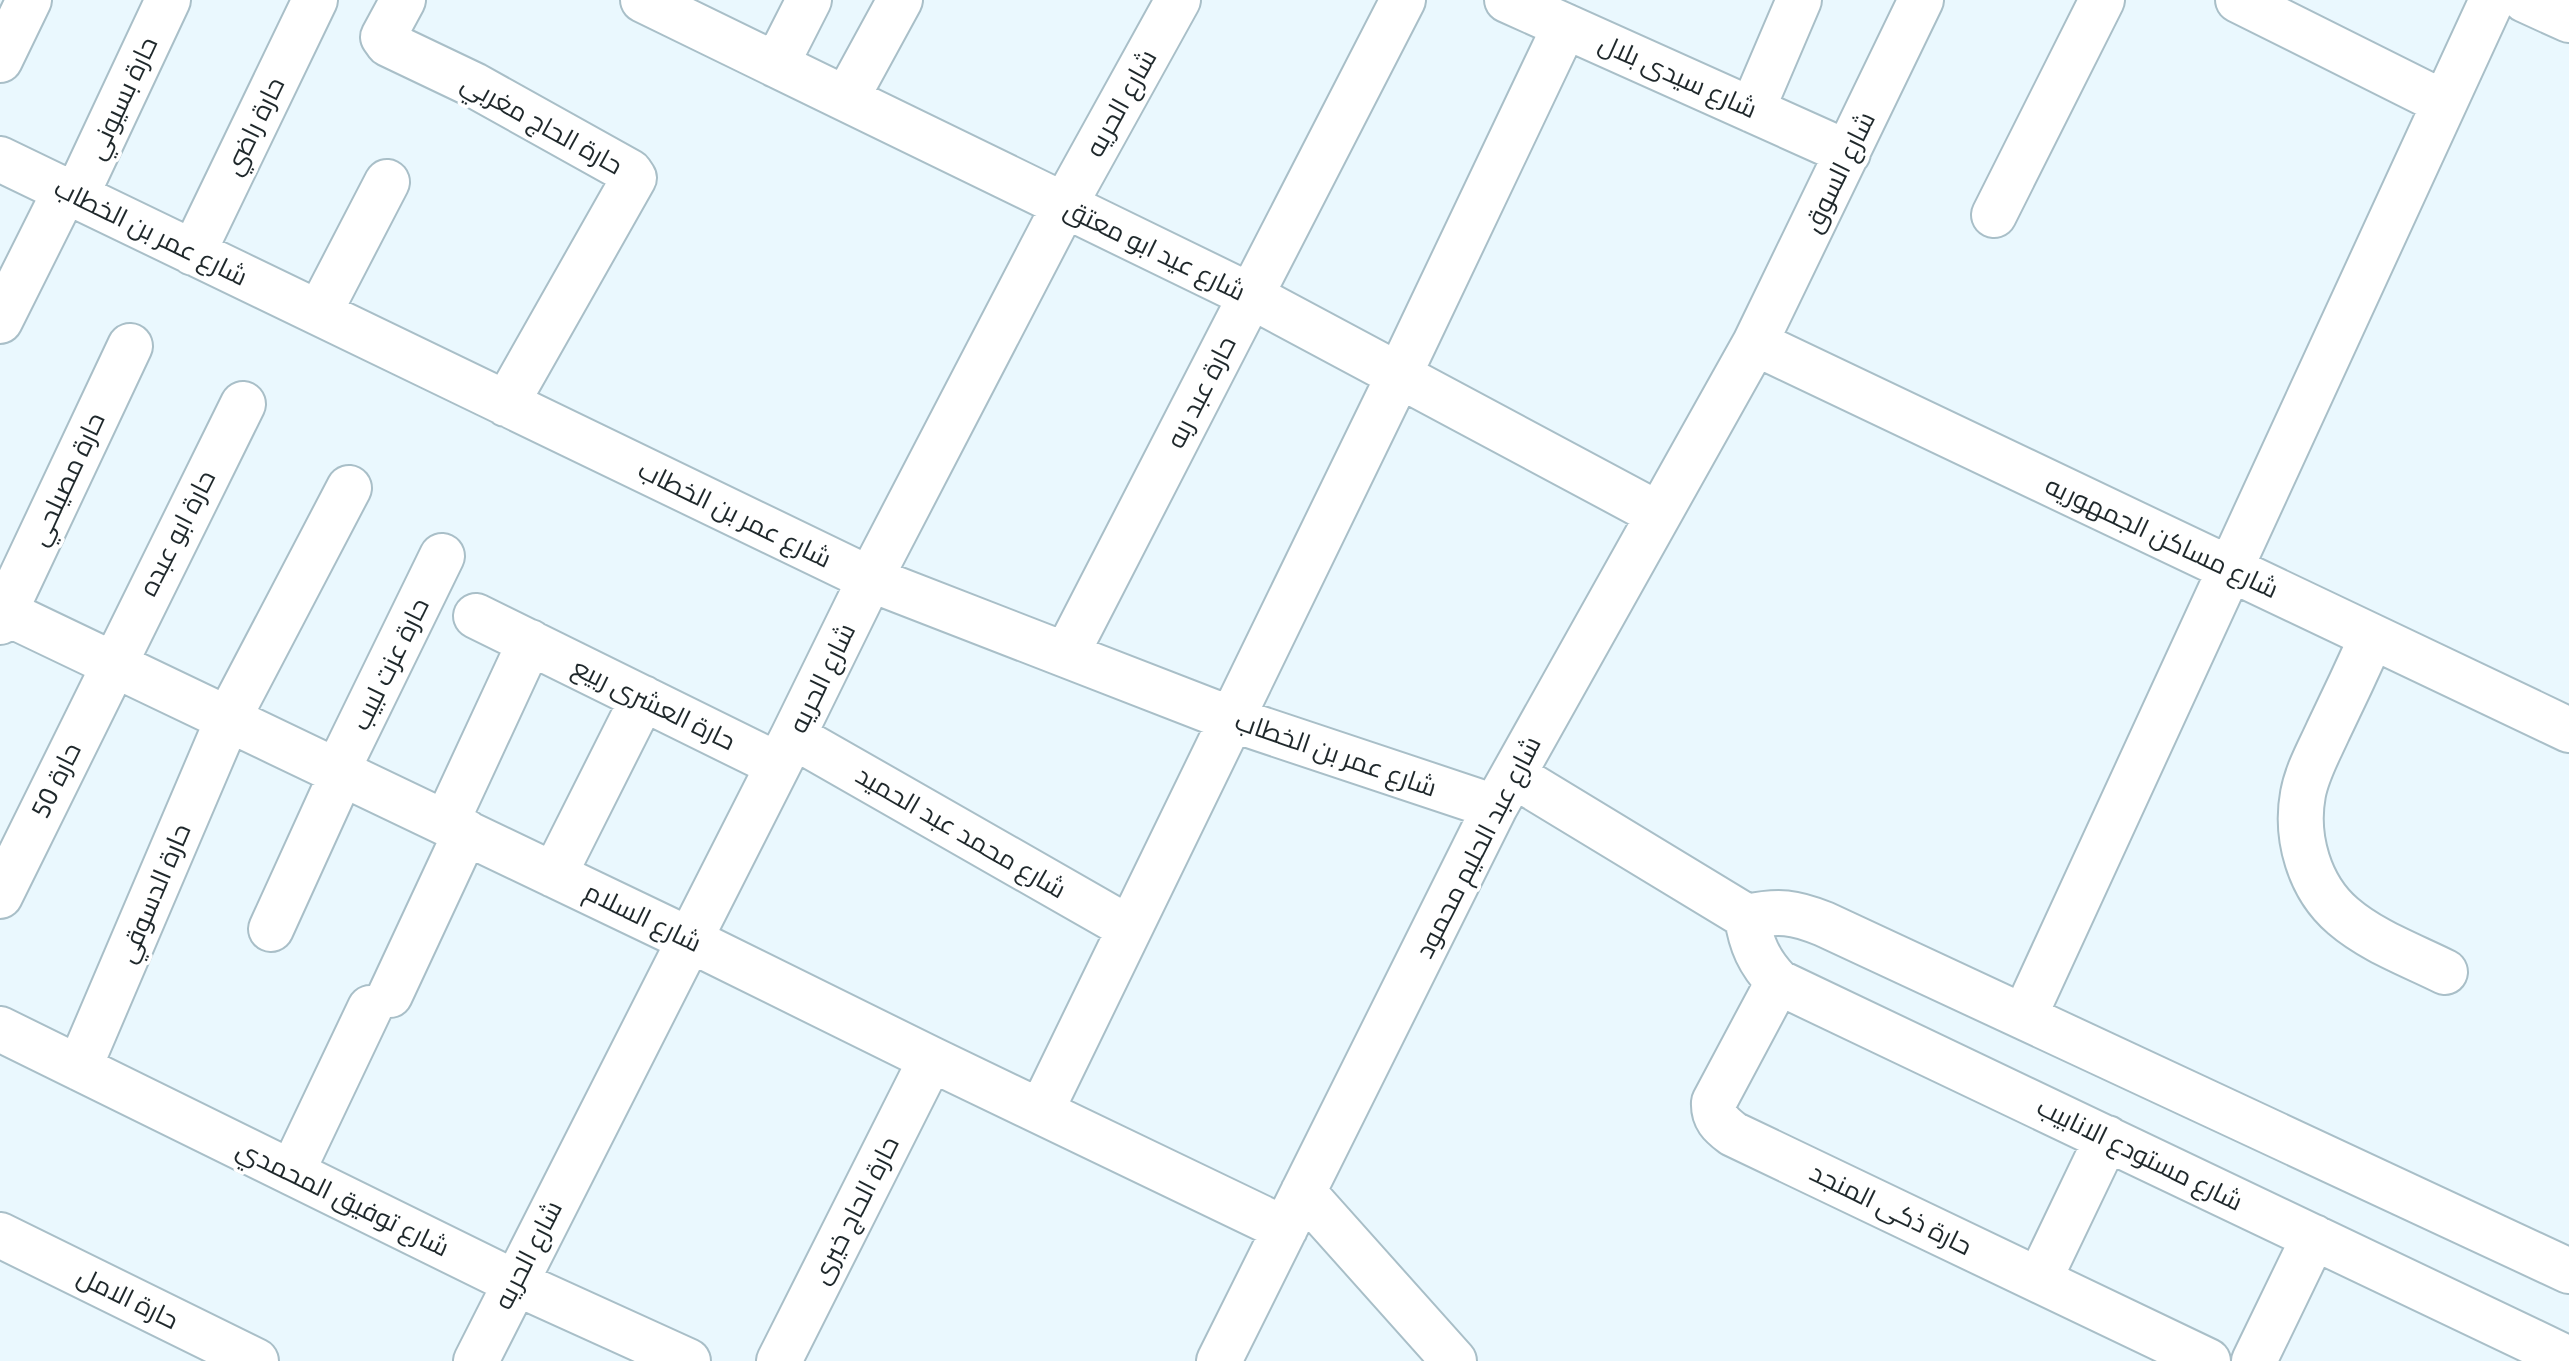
<svg xmlns="http://www.w3.org/2000/svg" width="2569" height="1361" viewBox="0 0 2569 1361" font-family="'Exo 2',Cairo,sans-serif">
<style>
.lines{fill:none;stroke-linecap:round;stroke-linejoin:round}
.minor-casing{stroke:#a9bfc8;stroke-width:48}
.minor{stroke:#fff;stroke-width:44}
.labels{text-anchor:middle;stroke-width:7;stroke-linejoin:round;paint-order:stroke}
.street-label{font-size:26px;fill:#1f282b;stroke:#fff}
</style>
<rect width="100%" height="100%" fill="#eaf8fe"/>
<g class="lines">
<defs>
<path id="minor" d="M403 0 383 37 388 44 474 85 630 172 634 178 506 404
M643 0 1251 296 1658 514
M1507 0 1848 153
M2238 0 2444 103
M2525 0 2569 20
M0 60 29 0
M776 65 809 0
M846 99 900 0
M1752 110 1799 0
M0 159 870 579 1231 719 1495 807
M76 196 168 0
M1994 215 2102 0
M193 253 315 0
M319 313 387 182
M0 321 65 191
M1755 343 2569 730
M0 610 690 940 931 1059 1285 1229
M476 616 778 765
M0 622 130 346
M2372 637C2358 668 2343 700 2328 731 2319 751 2307 772 2303 794 2295 837 2309 887 2343 916 2372 941 2411 955 2445 972
M1066 655 1403 0
M793 736 1129 928
M337 771 442 556
M1513 775 1747 917C1779 910 1794 912 1824 924L2569 1271
M446 823 530 642
M554 875 643 698
M0 896 243 404
M1747 917C1751 944 1759 962 1778 982L2569 1359
M271 929 342 773
M1778 982 1714 1102C1713 1118 1721 1125 1733 1134L2208 1361
M390 995 466 832
M2024 1017 2492 0
M0 1029 514 1282 688 1361
M79 1068 228 719 349 488
M1041 1111 1399 375 1565 26
M292 1172 370 1008
M1303 1192 1454 1361
M0 1235 256 1361
M2039 1280 2107 1138
M476 1361 793 736 870 579 1064 206 1178 0
M779 1361 931 1059
M1219 1361 1495 807 1755 343 1921 0
M2254 1361 2314 1237"/>
</defs>
<use href="#minor" class="minor-casing"/>
<use href="#minor" class="minor"/>
</g>
<g class="labels">
<g class="street-label">
<text transform="translate(1678 76) rotate(24)" y="9">شارع سيدى بلال</text>
<text transform="translate(122 98) rotate(-65)" y="9">حارة بسيوني</text>
<text transform="translate(1121 103) rotate(-61)" y="9">شارع الحريه</text>
<text transform="translate(542 124) rotate(29)" y="9">حارة الحاج مغربي</text>
<text transform="translate(254 126) rotate(-64)" y="9">حارة راضي</text>
<text transform="translate(1839 172) rotate(-64)" y="9">شارع السوق</text>
<text transform="translate(151 232) rotate(26)" y="9">شارع عمر بن الخطاب</text>
<text transform="translate(1155 250) rotate(26)" y="9">شارع عيد ابو معتق</text>
<text transform="translate(1201 392) rotate(-63)" y="9">حارة عبد ربه</text>
<text transform="translate(67 479) rotate(-65)" y="9">حارة مصيلحي</text>
<text transform="translate(735 514) rotate(26)" y="9">شارع عمر بن الخطاب</text>
<text transform="translate(177 533) rotate(-63)" y="9">حارة ابو عبده</text>
<text transform="translate(2162 537) rotate(25)" y="9">شارع مساكن الجمهوريه</text>
<text transform="translate(390 664) rotate(-64)" y="9">حارة عزت لبيب</text>
<text transform="translate(822 678) rotate(-64)" y="9">شارع الحريه</text>
<text transform="translate(654 704) rotate(26)" y="9">حارة العشرى ربيع</text>
<text transform="translate(1336 754) rotate(19)" y="9">شارع عمر بن الخطاب</text>
<text transform="translate(56 780) rotate(-64)" y="9">حارة 50</text>
<text transform="translate(961 832) rotate(30)" y="9">شارع محمد عبد الحميد</text>
<text transform="translate(1478 847) rotate(-63)" y="9">شارع عبد الحليم محمود</text>
<text transform="translate(154 893) rotate(-67)" y="9">حارة الدسوقي</text>
<text transform="translate(643 917) rotate(26)" y="9">شارع السلام</text>
<text transform="translate(2140 1154) rotate(26)" y="9">شارع مستودع الانابيب</text>
<text transform="translate(343 1198) rotate(26)" y="9">شارع توفيق المحمدي</text>
<text transform="translate(1891 1209) rotate(26)" y="9">حارة ذكى المنجد</text>
<text transform="translate(855 1210) rotate(-63)" y="9">حارة الحاج خيرى</text>
<text transform="translate(528 1255) rotate(-63)" y="9">شارع الحريه</text>
<text transform="translate(128 1298) rotate(26)" y="9">حارة الامل</text>
</g>
</g>
</svg>
